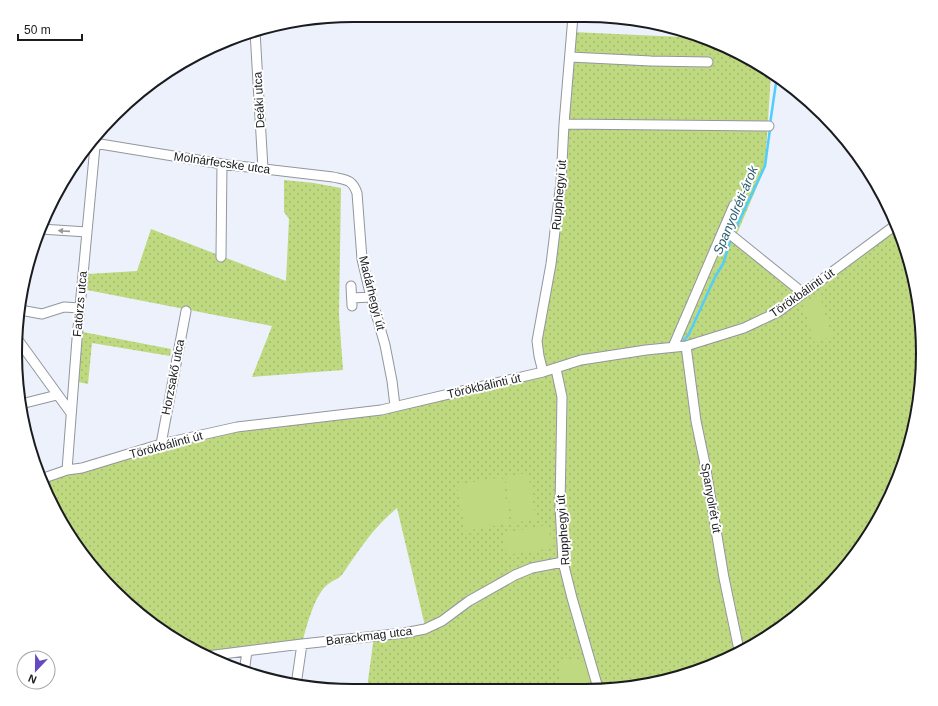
<svg xmlns="http://www.w3.org/2000/svg" width="938" height="706" viewBox="0 0 938 706" font-family="Helvetica,sans-serif">
<style>
.grass{fill:url(#grass-dots)}
.park{fill:#bfd980}
.lines{fill:none;stroke-linecap:round;stroke-linejoin:round}
.stream{stroke:#51cefc;stroke-width:2.5}
.minor-casing{stroke:#92969f;stroke-width:11}
.minor{stroke:#fff;stroke-width:9}
.oneway{fill:#98999a}
.labels{text-anchor:middle;stroke-width:4;stroke-linejoin:round;paint-order:stroke}
.street-label{font-size:12px;fill:#1a1c1f;stroke:#fff}
.water-label{font-size:13px;font-style:italic;fill:#285b6e;stroke:#fff}
.rim{fill:none;stroke:#1a1c1f;stroke-width:2}
</style>
<defs>
<pattern id="grass-dots" width="8" height="8" patternUnits="userSpaceOnUse"><rect width="8" height="8" fill="#bfd980"/><path d="M2 2h.1M6 6h.1" fill="none" stroke="#a4ba6e" stroke-width="1.8" stroke-linecap="round"/></pattern>
</defs>
<rect width="100%" height="100%" fill="#edf1fb"/>
<path class="grass" d="M572 32 704 38 734 50 771 73 765 168 736 236 801 290 897 224 917 289 923 353 917 419 897 482 866 541 824 592 773 634 694 673 629 688H598L560 661V688H367L374 636 379 632 425 626 397 508C375 526 360 548 344 572 340 579 333 580 327 585 314 596 306 628 302 644L207 656 184 646 130 607 72 541 41 479 237 427 381 410 543 372 539 356Z
M284 180 314 183 341 188 339 315 343 370 252 377 272 326 87 290 88 274 137 271 151 229 286 281 289 219 284 212Z
M83 332 171 349 170 356 92 343 88 384 78 382Z"/>
<path class="park" d="M820 296 832 337 814 342 802 301Z
M528 473 536 519 513 523 505 477Z
M502 477 510 523 465 531 457 485Z
M548 525 552 548 507 555 503 533Z
M576 659 591 665 598 688H560V661Z"/>
<g class="lines">
<path class="stream" d="M770 124 777 76
M733 234 765 166 770 129
M682 343 689 334 715 277 723 264 731 239"/>
<defs>
<path id="minor" d="M255 31 263 169
M570 57 651 61 708 62
M564 124 769 126
M94 143 222 164 333 177C346 180 352 179 357 193L362 259 369 289 385 345 392 381 395 406
M41 229 87 232
M731 235 803 293
M221 257 222 164
M907 257 917 289
M351 286 352 306
M352 298 371 297
M20 310 42 314 64 307 80 308
M18 340 71 413
M686 346 696 421 705 464 724 578 739 650
M673 347 734 205
M556 369 562 397 560 506 563 562 572 598 598 688
M543 372 539 356 537 341 551 264 561 182 564 124 573 16
M21 404 57 395
M161 444 186 311
M67 470 77 339 95 146 94 137
M41 479 67 470 82 468 161 444 237 427 381 410 543 372 581 360 646 350 686 346 744 328 778 312 897 224
M207 656 302 644 404 633 425 629 442 621 469 601 515 575 532 568 563 562
M244 673 247 651
M296 685 302 644"/>
</defs>
<use href="#minor" class="minor-casing"/>
<use href="#minor" class="minor"/>
</g>
<defs><path id="oneway-solid" d="M-6-.8H1V-3.2L6.5 0L1 3.2V.8H-6Z"/></defs>
<use class="oneway" href="#oneway-solid" transform="translate(64 231) rotate(-176)"/>
<g class="labels">
<g class="street-label">
<text transform="translate(259 100) rotate(-93)" y="4">Deáki utca</text>
<text transform="translate(222 163) rotate(8)" y="4">Molnárfecske utca</text>
<text transform="translate(559 195) rotate(-85)" y="4">Rupphegyi út</text>
<text transform="translate(372 293) rotate(76)" y="4">Madárhegyi út</text>
<text transform="translate(802 293) rotate(-35)" y="4">Törökbálinti út</text>
<text transform="translate(80 304) rotate(-85)" y="4">Fatörzs utca</text>
<text transform="translate(173 377) rotate(-79)" y="4">Horzsakő utca</text>
<text transform="translate(484 386) rotate(-13)" y="4">Törökbálinti út</text>
<text transform="translate(166 445) rotate(-15)" y="4">Törökbálinti út</text>
<text transform="translate(711 498) rotate(80)" y="4">Spanyolrét út</text>
<text transform="translate(563 530) rotate(-94)" y="4">Rupphegyi út</text>
<text transform="translate(369 636) rotate(-7)" y="4">Barackmag utca</text>
</g>
<g class="water-label">
<text transform="translate(735 210) rotate(-67)" y="5">Spanyolréti-árok</text>
</g>
</g>
<path d="M0 0H938V706H0ZM353 22H585A331 331 0 0 1 916 353V353A331 331 0 0 1 585 684H353A331 331 0 0 1 22 353V353A331 331 0 0 1 353 22Z" fill="#fff" fill-rule="evenodd"/>
<path class="rim" d="M353 22H585A331 331 0 0 1 916 353V353A331 331 0 0 1 585 684H353A331 331 0 0 1 22 353V353A331 331 0 0 1 353 22Z"/>
<g transform="translate(36 670) rotate(202)"><circle r="19" fill="#ffffff" stroke="#a3a4a5"/>
<path d="M0-3L7 15L0 10L-7 15Z" fill="#6649c1"/>
<text y="-6" font-size="11" font-weight="bold" text-anchor="middle" fill="#1a1c1f">N</text>
</g>
<path d="M18 34v6h64v-6" fill="none" stroke="#1a1c1f" stroke-width="2"/>
<text x="24" y="34" font-size="12" fill="#1a1c1f" stroke="#ffffff" stroke-width="3" paint-order="stroke">50 m</text>
</svg>
